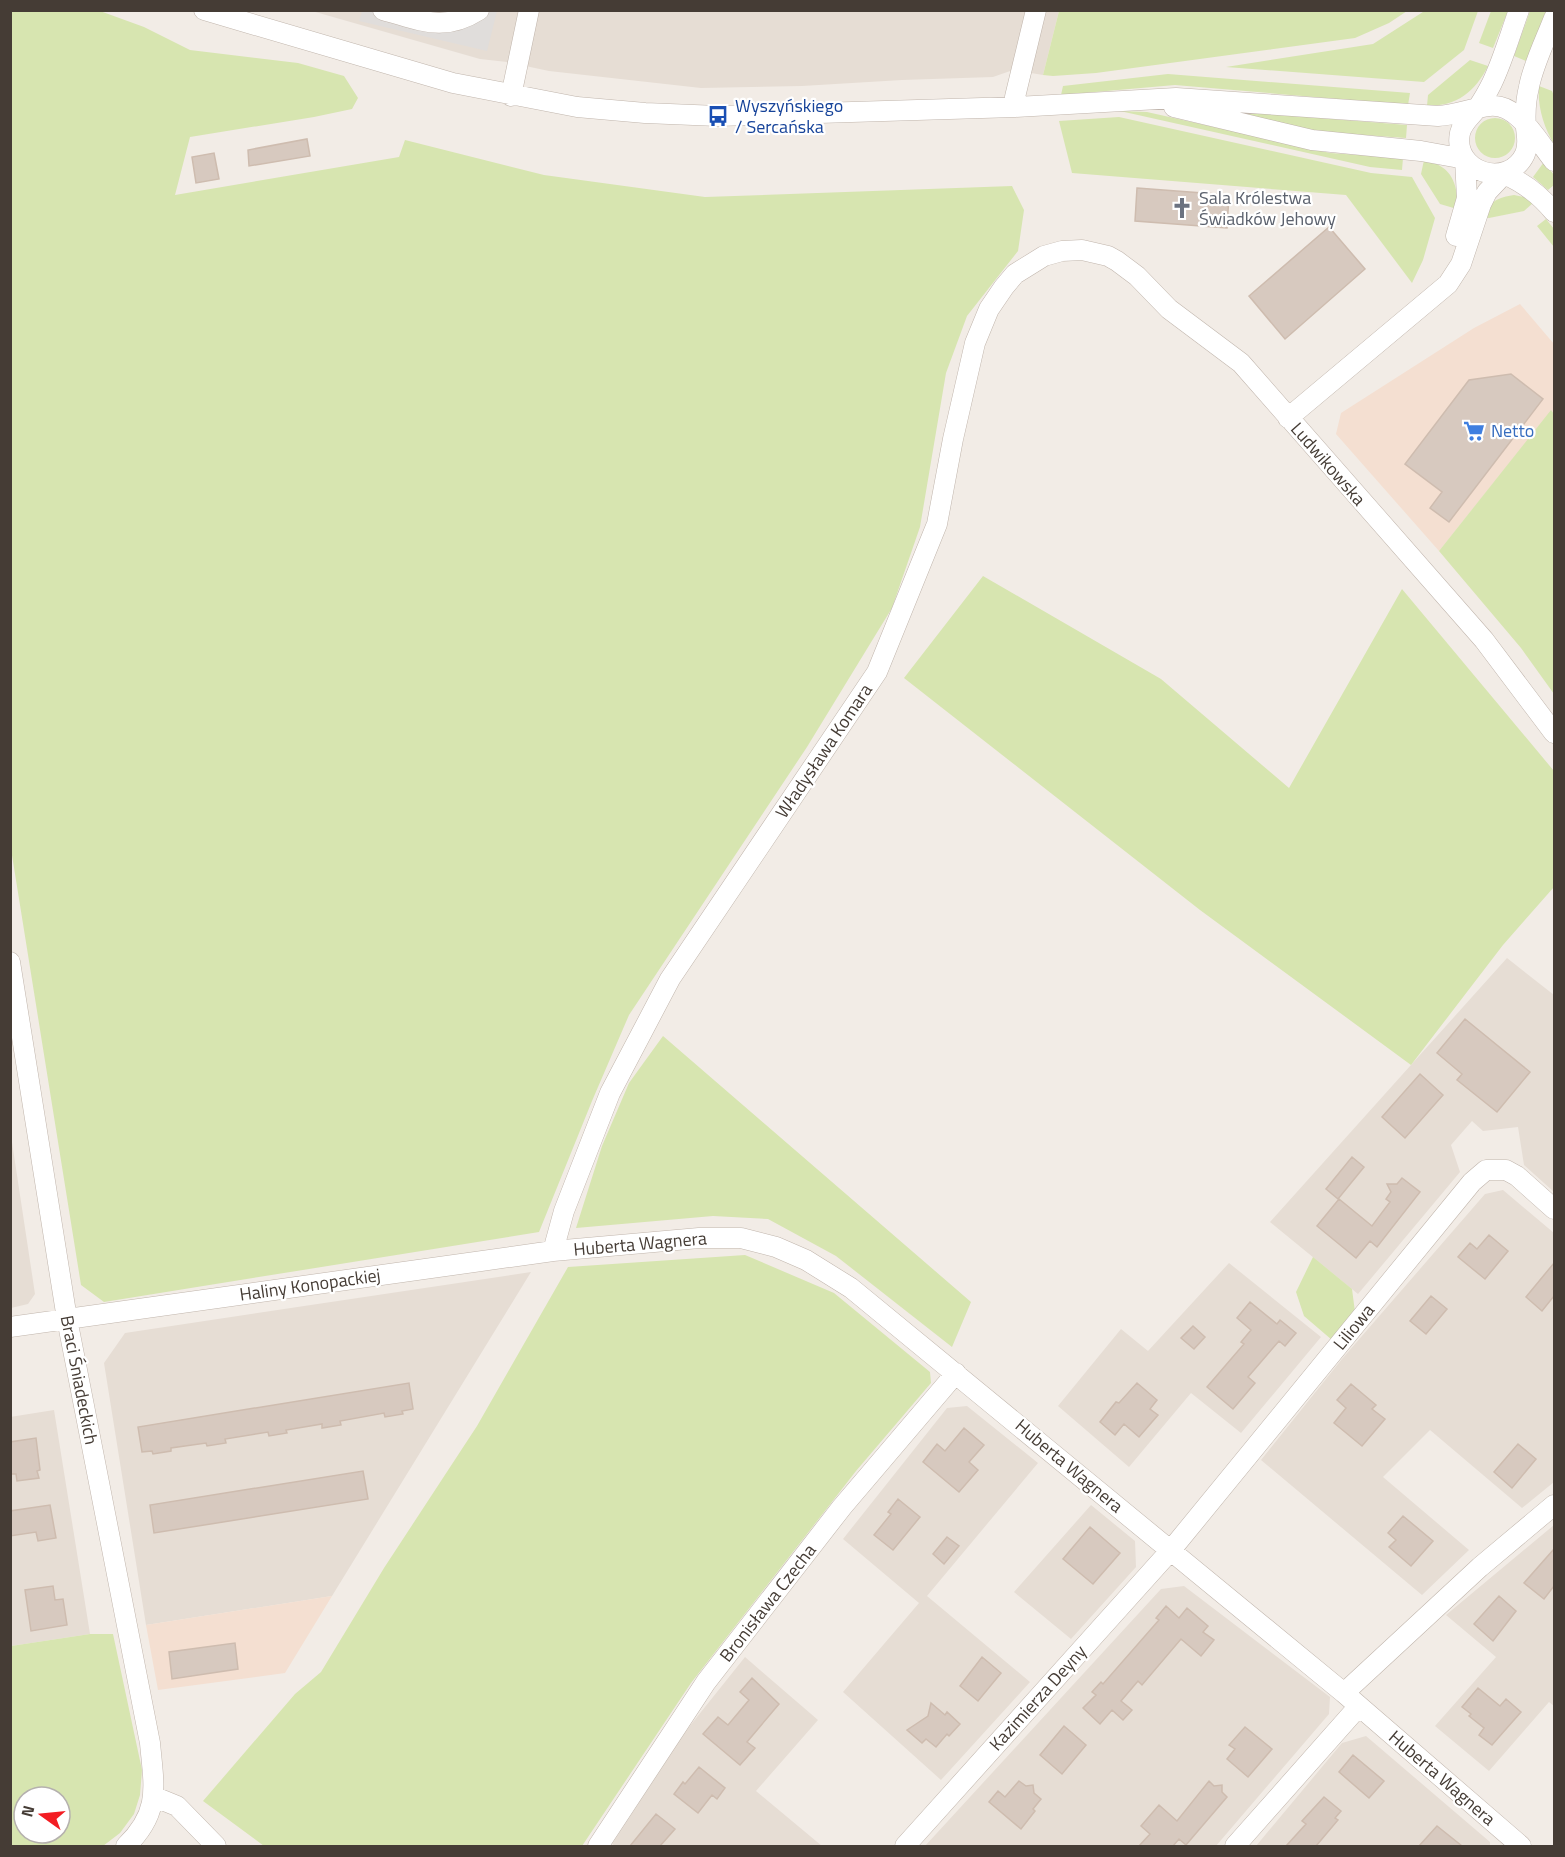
<svg xmlns="http://www.w3.org/2000/svg" width="1565" height="1857" viewBox="0 0 1565 1857" font-family="'Titillium Web',sans-serif">
<style>
.residential{fill:#e6ddd4}
.commercial{fill:#f4dfd1}
.green{fill:#d7e5b0;fill-rule:evenodd}
.parking{fill:#e0dddb}
.building{fill:#d7c9bf;stroke:#cebcaf;stroke-width:1.5}
.lines{fill:none;stroke-linecap:round;stroke-linejoin:round}
.minor-casing{stroke:#c0b5ac;stroke-width:21}
.minor{stroke:#fff;stroke-width:20}
.labels{text-anchor:middle;stroke-width:4.5;stroke-linejoin:round;paint-order:stroke}
.transit-label{font-size:18px;fill:#164399;stroke:#fff;text-anchor:start}
.worship-label{font-size:18px;fill:#5b616d;stroke:#fff;text-anchor:start}
.shop-label{font-size:18px;fill:#366cbe;stroke:#fff;text-anchor:start}
.street-label{font-size:18px;fill:#453c35;stroke:#fff}
</style>
<rect width="100%" height="100%" fill="#f2ece6"/>
<path class="residential" d="M312 11H1059L1043 75 1013 70 993 77 902 80 802 86 701 88 549 71 507 62 480 59Z
M1507 958 1554 995V1192L1524 1165 1518 1127 1483 1131 1472 1121 1451 1145 1460 1172 1358 1294 1270 1222Z
M10 1129 35 1294 28 1304 11 1308Z
M1503 1190 1554 1233V1482L1522 1508 1430 1430 1383 1477 1469 1550 1422 1595 1261 1460 1342 1359 1485 1194Z
M1229 1263 1321 1337 1241 1433 1191 1393 1129 1467 1058 1406 1121 1329 1148 1351Z
M531 1272 332 1596 146 1625 104 1363 125 1333Z
M967 1406 1038 1463 927 1596 1030 1682 941 1780 843 1692 919 1603 843 1539 947 1408Z
M54 1410 90 1634 11 1646 10 1417Z
M1091 1505 1135 1541 1136 1567 1071 1639 1014 1592Z
M1554 1525V1706L1549 1702 1489 1771 1435 1726 1496 1657 1446 1615Z
M1184 1586 1330 1697 1329 1714 1216 1846H925L1161 1589Z
M745 1657 818 1720 756 1791 822 1846H615L612 1844 685 1732Z
M1366 1736 1490 1842V1846H1256L1342 1743Z"/>
<path class="commercial" d="M1520 304 1554 344V414L1551 411 1439 551 1336 434 1341 413 1474 328Z
M332 1596 285 1673 158 1690 146 1625Z"/>
<path class="green" d="M1426 10 1478 11 1464 50 1424 82 1226 67 1373 44Z
M10 11H100L144 27 190 50 298 63 344 76 358 98 352 109 314 117 190 137 175 195 399 157 405 140 544 175 705 197 1012 186 1024 210 1018 251 967 316 946 373 920 527 892 608 807 747 629 1015 592 1101 539 1232 104 1302 81 1285 11 849Z
M1059 11V10L1407 11 1389 23 1355 38 1096 73 1053 76 1043 75Z
M1491 11H1508L1493 48 1479 43Z
M1530 11H1546L1526 61 1514 56Z
M1470 60 1488 66C1475 92 1457 106 1427 106L1428 95Z
M1168 74 1410 93 1408 105 1175 85 1061 95 1063 86Z
M1539 86 1552 91 1554 96V144C1544 128 1537 105 1539 86Z
M1120 111 1147 112 1330 153 1403 158 1402 170 1370 167Z
M1234 111 1407 125 1406 138 1323 132 1230 114Z
M1119 117 1371 173 1412 177 1435 218 1423 260 1412 283 1346 195 1072 173 1059 121Z
M1475 138a20 20 0 1 1 40 0a20 20 0 1 1-40 0Z
M1424 160C1451 165 1459 184 1457 209L1440 204 1421 174Z
M1544 162 1554 175V185L1548 190 1533 177Z
M1514 195 1528 198 1533 203 1524 211 1489 218 1484 217C1487 202 1499 197 1514 195Z
M1546 219 1554 229V247L1537 226Z
M1551 410 1554 414V694L1521 648 1439 551Z
M983 576 1161 679 1289 788 1402 589 1554 771V887L1503 945 1411 1065 1200 910 904 678Z
M663 1036 971 1302 952 1347 836 1256 768 1219 713 1216 576 1228 602 1146 629 1083Z
M745 1255 834 1293 930 1372 931 1383 856 1471 691 1683 582 1846H264L203 1801 295 1694 321 1672 384 1568 477 1426 568 1267Z
M1313 1257 1352 1289 1355 1312 1332 1340 1304 1316 1296 1292Z
M90 1634H113L142 1770 140 1795 134 1814 120 1833 103 1846H11V1646ZM24 1797H60V1833H24Z"/>
<path class="parking" d="M428 10 442 14 444 11H497L487 51 359 21 362 11Z"/>
<path class="building" d="M307 139 310 156 249 166 248 150Z
M214 153 219 179 196 183 192 157Z
M1137 188 1229 195 1227 228 1135 221Z
M1329 227 1365 269 1285 339 1249 296Z
M1511 374 1543 399 1449 522 1430 508 1442 492 1405 464 1469 380Z
M1465 1019 1530 1072 1497 1112 1457 1080 1462 1074 1437 1053Z
M1420 1074 1443 1095 1405 1138 1382 1117Z
M1352 1157 1364 1167 1338 1199 1326 1189Z
M1402 1178 1420 1192 1377 1247 1370 1241 1356 1258 1317 1226 1339 1199 1372 1226 1390 1202 1386 1199 1391 1192 1387 1184H1397Z
M1489 1235 1508 1251 1485 1279 1458 1257 1470 1243 1477 1249Z
M1554 1263V1296L1542 1311 1526 1297Z
M1431 1296 1447 1309 1426 1334 1410 1321Z
M1250 1302 1277 1324 1280 1320 1296 1333 1285 1346 1279 1341 1248 1377 1255 1383 1233 1409 1207 1387 1244 1344 1241 1342 1251 1330 1237 1318Z
M1193 1326 1205 1337 1194 1349 1181 1338Z
M409 1383 413 1409 402 1411 403 1414 385 1417 384 1413 340 1421 341 1425 322 1428V1424L286 1430 287 1433 269 1436 268 1432 225 1439 226 1443 207 1446 206 1443 171 1448V1451L153 1454 152 1451 142 1452 138 1427Z
M1137 1383 1157 1400 1150 1409 1158 1415 1139 1437 1124 1424 1115 1435 1100 1422 1116 1402 1119 1403Z
M1351 1384 1376 1405 1372 1409 1385 1419 1362 1446 1334 1423 1346 1408 1337 1400Z
M964 1428 984 1445 969 1462 978 1470 959 1492 923 1462 937 1444 945 1451Z
M36 1438 40 1470 37 1471 39 1478 17 1481 16 1474H10V1442Z
M1518 1444 1536 1459 1512 1488 1494 1472Z
M363 1471 368 1499 154 1533 150 1505Z
M898 1499 920 1517 893 1550 874 1535 891 1514 888 1512Z
M50 1505 56 1538 38 1541 36 1532 10 1536V1511Z
M1403 1516 1433 1541 1411 1566 1389 1547 1396 1540 1388 1533Z
M1090 1527 1120 1553 1093 1584 1063 1559Z
M947 1537 959 1546 944 1564 933 1554Z
M1554 1549V1586L1544 1599 1524 1583Z
M53 1586 55 1600 63 1599 67 1625 31 1631 25 1590Z
M1499 1596 1516 1611 1493 1641 1474 1624Z
M1166 1606 1179 1618 1187 1608 1208 1626 1203 1632 1214 1640 1201 1656 1181 1639 1142 1685 1138 1681 1121 1701 1132 1710 1123 1720 1112 1710 1100 1724 1083 1708 1096 1695 1092 1692 1101 1682 1103 1684 1159 1620 1156 1618Z
M235 1643 238 1669 172 1679 169 1652Z
M982 1657 1001 1673 978 1701 960 1686Z
M752 1678 779 1704 747 1742 755 1748 740 1765 703 1734 718 1717 728 1725 749 1700 740 1692Z
M1478 1688 1500 1706 1506 1699 1521 1712 1492 1745 1479 1735 1484 1728 1469 1716 1471 1714 1462 1707Z
M931 1703 945 1715 947 1712 960 1724 949 1736 947 1734 936 1747 926 1739 922 1743 907 1730 928 1716Z
M1064 1726 1086 1745 1062 1774 1040 1755Z
M1245 1727 1272 1749 1248 1777 1227 1759 1235 1749 1229 1745Z
M1353 1755 1384 1781 1369 1798 1339 1772Z
M699 1767 725 1788 717 1799 712 1795 698 1813 674 1794 683 1782 685 1784Z
M1019 1781 1026 1786 1033 1785 1034 1793 1041 1799 1033 1809 1035 1811 1021 1829 989 1802 998 1791 1005 1797Z
M1209 1781 1214 1786 1222 1785V1792L1227 1797 1186 1845 1179 1839 1173 1846H1139L1150 1834 1141 1826 1159 1805 1177 1821Z
M1324 1797 1341 1811 1335 1818 1338 1820 1316 1846H1286L1306 1824 1302 1821Z
M656 1814 675 1829 660 1846H630Z
M1437 1826 1462 1846H1419Z"/>
<g class="lines">
<defs>
<path id="minor" d="M204 10 453 83 577 107 645 113 718 116 1015 107 1176 98 1438 116C1456 115 1472 108 1489 106 1518 102 1538 142 1554 161
M383 10C421 20 443 33 479 10
M1519 10C1510 35 1503 60 1492 83 1488 91 1483 100 1478 107 1472 116 1463 121 1460 133 1452 172 1508 190 1525 154 1529 145 1527 137 1526 128 1525 115 1526 99 1529 87 1533 65 1546 39 1554 18
M511 96 529 10
M1015 107V97L1036 10
M1174 107 1312 140 1421 151 1465 159
M1504 174C1525 183 1540 195 1554 212
M1456 236 1467 198 1465 159
M1288 418 1448 284 1461 264 1481 204 1487 192 1504 174
M10 962 67 1319 150 1743C154 1787 161 1812 126 1846
M553 1251 564 1211 610 1093 670 979 877 672 937 524 953 439 975 343 989 309 1004 287 1015 274 1044 256 1062 251 1082 250 1108 256 1117 261 1137 276 1169 309 1241 363 1484 640 1554 733
M10 1327 553 1251 699 1238H741L776 1247 806 1260 851 1288 1344 1693 1521 1846
M1344 1693 1480 1567 1554 1505
M155 1797 177 1806 216 1846
M598 1846 706 1682 842 1507 956 1373
M905 1846 1171 1550 1472 1182 1486 1170H1506L1517 1176 1554 1209
M1235 1846 1359 1706"/>
</defs>
<use href="#minor" class="minor-casing"/>
<use href="#minor" class="minor"/>
</g>
<defs>
<symbol id="bus-bare" viewBox="-9 -9 18 18"><path d="M-5-6H5V4H4V6H2V4H-2V6H-4V4H-5ZM-3.5-4V0h7V-4ZM-3.5 1.2v1.5H-2V1.2ZM2 1.2v1.5H3.5V1.2Z" fill="#1a4fb4" stroke="#fff" stroke-width="2.5" paint-order="stroke"/></symbol>
<symbol id="church-bare" viewBox="-9 -9 18 18"><path d="M-1.2-6h2.4v3.5h3.3v2.4h-3.3V6h-2.4V-.1h-3.3v-2.4h3.3Z" fill="#6b7280" stroke="#fff" stroke-width="2.5" paint-order="stroke"/></symbol>
<symbol id="supermarket-bare" viewBox="-9 -9 18 18"><path d="M-6-5.5h2.5l.6 2H6L4.5 2H-2.5L-4.4-4H-6ZM-1.5 3.2a1.3 1.3 0 1 0 .1 0ZM3 3.2a1.3 1.3 0 1 0 .1 0Z" fill="#3f7fe0" stroke="#fff" stroke-width="2.5" paint-order="stroke"/></symbol>
</defs>
<g fill-rule="evenodd">
<use href="#bus-bare" x="703" y="101" width="30" height="30"/>
<use href="#church-bare" x="1167" y="193" width="30" height="30"/>
<use href="#supermarket-bare" x="1459" y="416" width="30" height="30"/>
</g>
<g class="labels">
<g class="transit-label">
<text x="735" y="112">Wyszyńskiego<tspan x="735" dy="21">/ Sercańska</tspan></text>
</g>
<g class="worship-label">
<text x="1199" y="204">Sala Królestwa<tspan x="1199" dy="21">Świadków Jehowy</tspan></text>
</g>
<g class="shop-label">
<text x="1491" y="437">Netto</text>
</g>
<g class="street-label">
<text transform="translate(1328 464) rotate(49)" y="6">Ludwikowska</text>
<text transform="translate(824 751) rotate(-56)" y="6">Władysława Komara</text>
<text transform="translate(640 1244) rotate(-5)" y="6">Huberta Wagnera</text>
<text transform="translate(310 1285) rotate(-8)" y="6">Haliny Konopackiej</text>
<text transform="translate(1354 1327) rotate(-51)" y="6">Liliowa</text>
<text transform="translate(79 1380) rotate(79)" y="6">Braci Śniadeckich</text>
<text transform="translate(1069 1466) rotate(40)" y="6">Huberta Wagnera</text>
<text transform="translate(768 1603) rotate(-52)" y="6">Bronisława Czecha</text>
<text transform="translate(1038 1698) rotate(-48)" y="6">Kazimierza Deyny</text>
<text transform="translate(1442 1778) rotate(41)" y="6">Huberta Wagnera</text>
</g>
</g>
<rect width="1565" height="1857" fill="none" stroke="#453c35" stroke-width="24"/>
<g transform="translate(42 1815) rotate(285)"><circle r="28" fill="#ffffff" stroke="#b5b1ae" stroke-width="1.5"/>
<path d="M0-4.5L10 22L0 15L-10 22Z" fill="#f31d23"/>
<text y="-9" font-size="16" font-weight="bold" text-anchor="middle" fill="#453c35">N</text>
</g>
</svg>
